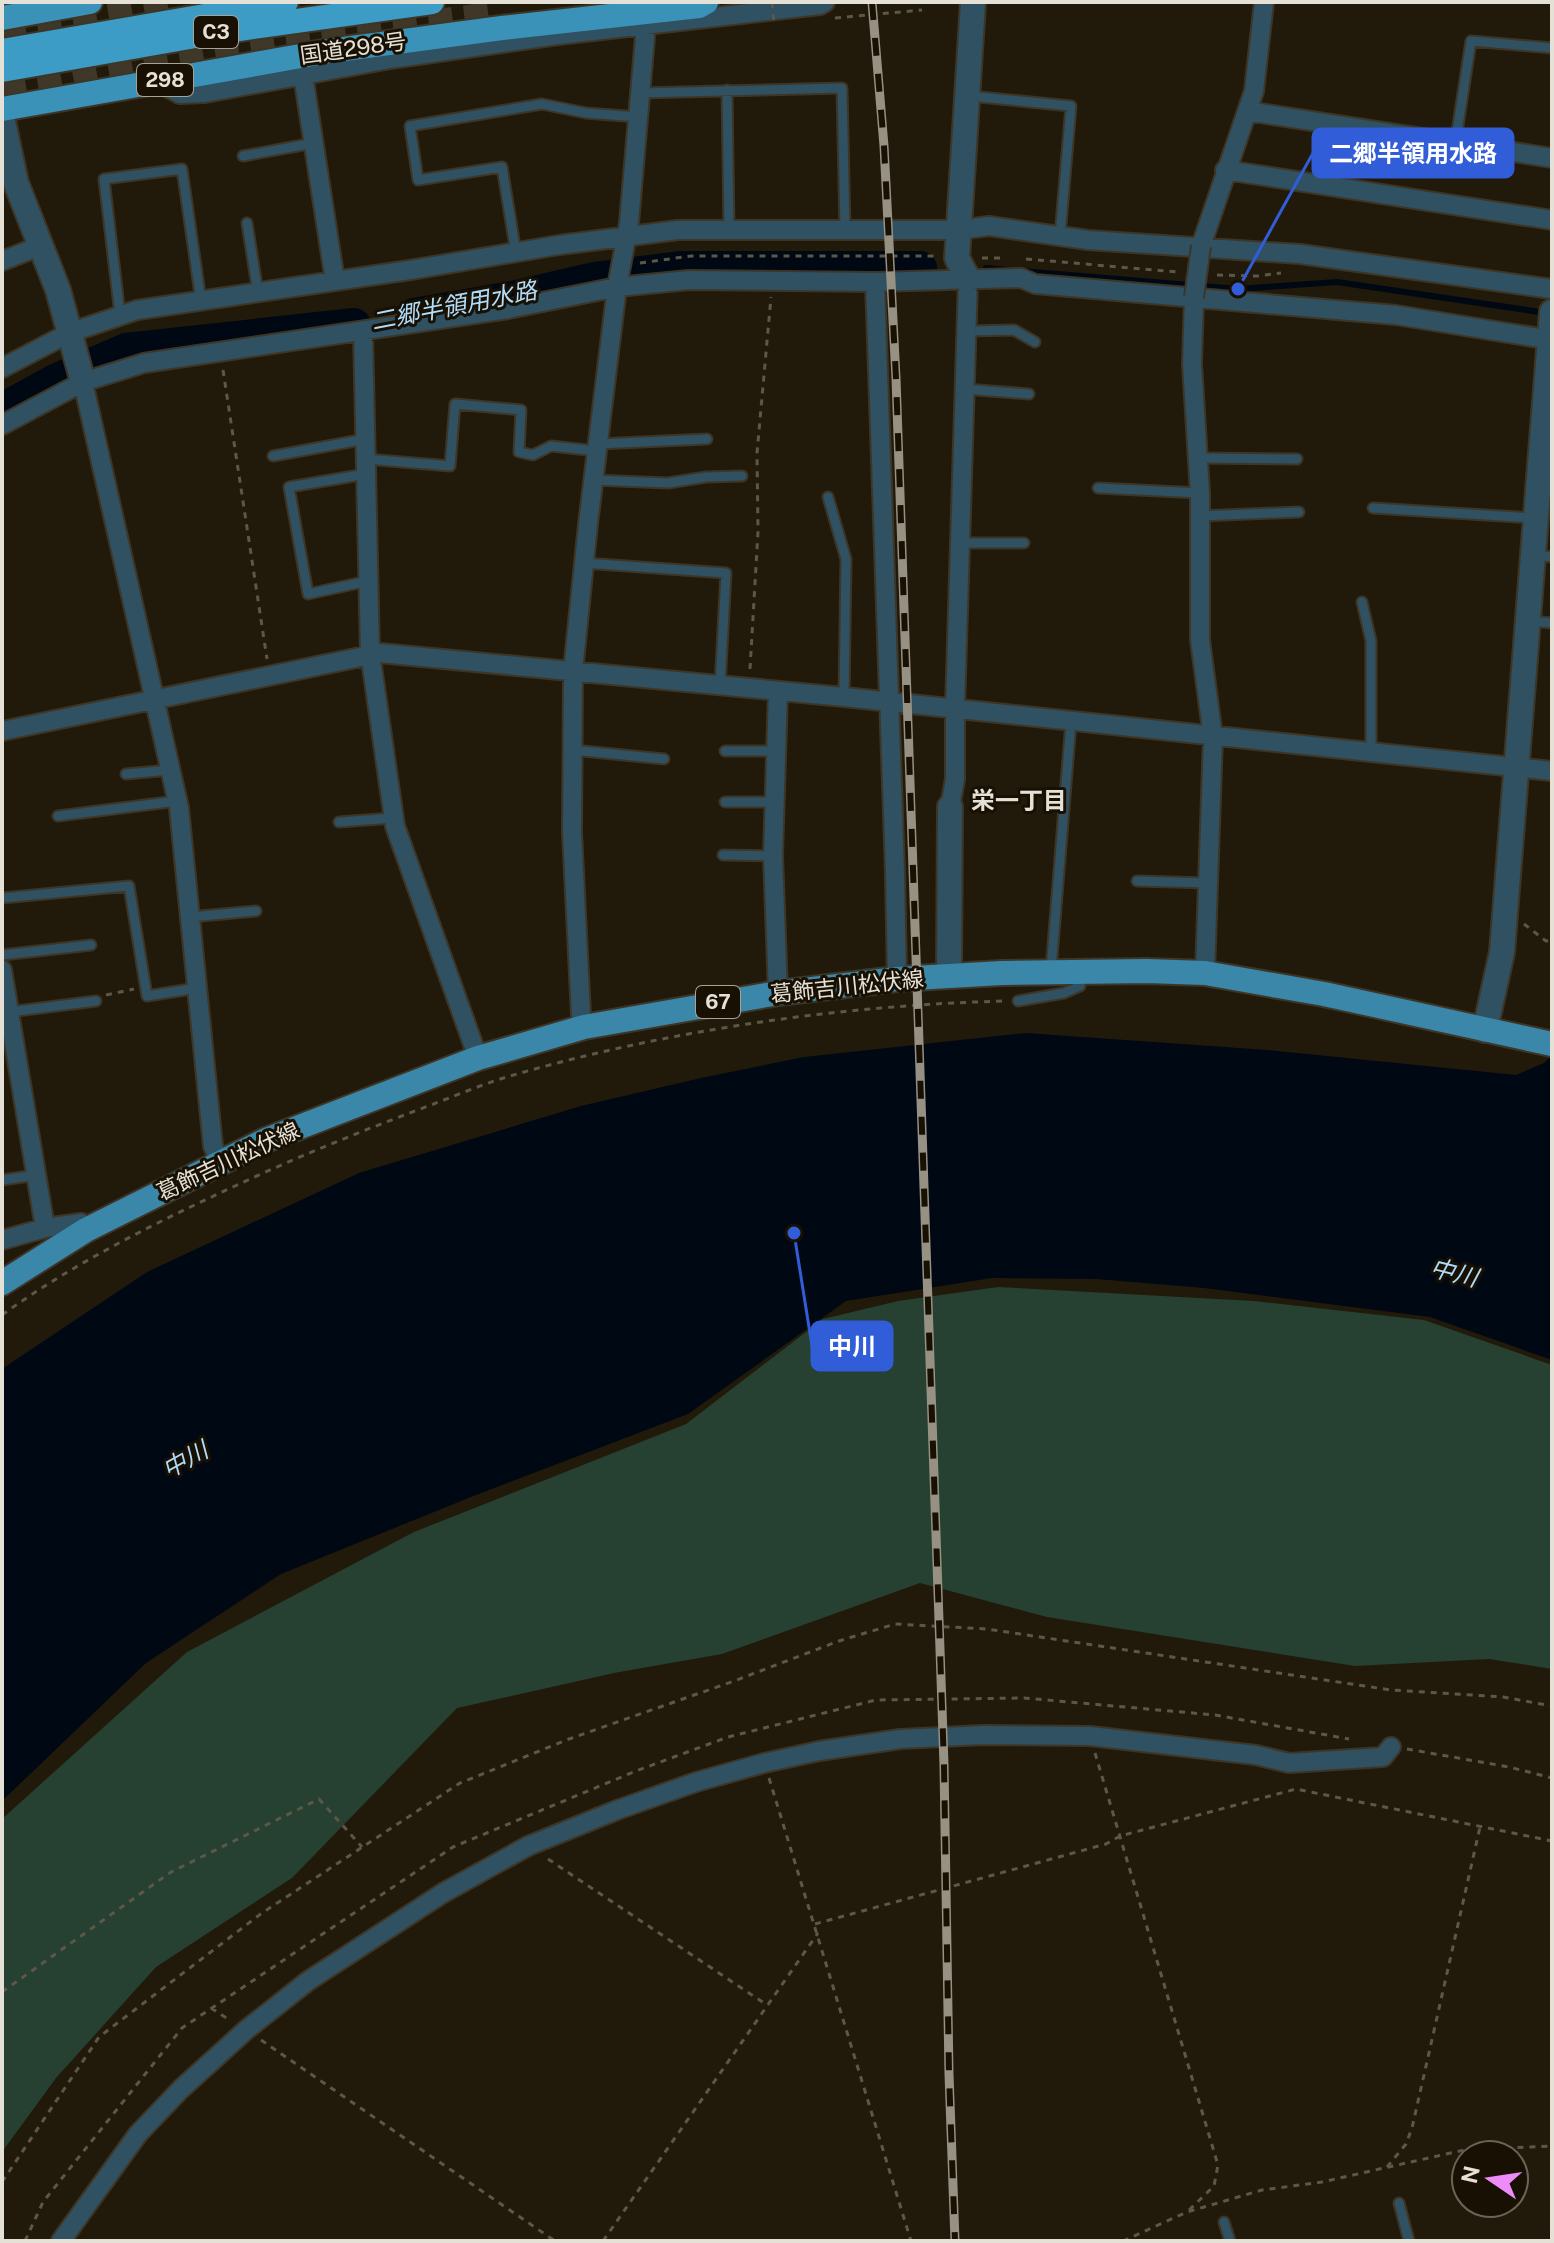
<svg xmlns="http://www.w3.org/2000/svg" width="1554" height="2243" viewBox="0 0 1554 2243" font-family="'Public Sans','Noto Sans JP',sans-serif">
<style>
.green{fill:#264031}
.water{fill:#000814}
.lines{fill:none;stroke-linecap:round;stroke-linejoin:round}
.stream{stroke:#000814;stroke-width:6}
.river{stroke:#000814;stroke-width:34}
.trunk-tunnel{stroke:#3f3829;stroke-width:24;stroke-dasharray:24 12;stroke-linecap:butt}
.service-casing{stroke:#3d3627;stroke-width:13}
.minor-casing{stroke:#3d3627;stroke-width:22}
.tertiary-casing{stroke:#3d3627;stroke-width:28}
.primary-casing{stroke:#3d3627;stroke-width:28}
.trunk-casing{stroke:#3d3627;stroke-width:28}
.motorway-casing{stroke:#3d3627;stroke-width:28}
.path{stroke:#5d5748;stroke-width:3;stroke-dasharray:6 6;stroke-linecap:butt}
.service{stroke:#2f5162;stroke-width:9}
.minor{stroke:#2f5162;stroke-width:18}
.tertiary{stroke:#2f5162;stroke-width:24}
.primary{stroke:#3a87aa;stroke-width:24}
.trunk{stroke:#3b92b8;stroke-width:24}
.motorway{stroke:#3c9cc6;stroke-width:24}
.rail-casing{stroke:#979184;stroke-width:9}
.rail{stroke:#181103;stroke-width:6;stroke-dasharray:18;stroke-linecap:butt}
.minor-bridge-casing{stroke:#3d3627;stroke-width:22;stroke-linecap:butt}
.path-bridge{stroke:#5d5748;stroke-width:3;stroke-dasharray:6 6;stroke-linecap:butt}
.minor-bridge{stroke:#2f5162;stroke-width:18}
.labels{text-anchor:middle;stroke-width:6;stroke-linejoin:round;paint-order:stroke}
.shield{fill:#181103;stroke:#a8a397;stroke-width:2}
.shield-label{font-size:20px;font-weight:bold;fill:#e6e1d7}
.street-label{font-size:22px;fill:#e6e1d7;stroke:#181103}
.water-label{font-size:24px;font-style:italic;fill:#b0dcfb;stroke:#181103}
.neighbourhood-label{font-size:24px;font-weight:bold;fill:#e6e1d7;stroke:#181103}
.leader{fill:none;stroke:#315dd8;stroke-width:3}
.callout-dot{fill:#315dd8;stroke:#181103;stroke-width:3}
.callout{fill:#315dd8;stroke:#315dd8;stroke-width:3}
.callout-label{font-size:24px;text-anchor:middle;font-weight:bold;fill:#fff}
</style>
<rect width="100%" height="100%" fill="#211a0a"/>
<path class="green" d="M998 1287 1254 1301 1424 1320 1552 1365V1669L1489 1659 1355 1666 1047 1617 920 1583 722 1654 614 1673 457 1708 292 1878 156 1967 56 2078 2 2152V1819L187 1652 414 1532 686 1424 823 1319 898 1301Z"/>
<path class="water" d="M1026 1033 1267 1050 1516 1075 1544 1063 1552 1055V1360L1430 1317 1204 1288 1096 1279 992 1278 846 1301 688 1414 471 1497 281 1574 146 1663 2 1801V1369L147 1272 359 1173 581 1106 701 1078 804 1057Z"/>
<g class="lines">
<path class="stream" d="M986 268 1007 270
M1022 271 1238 289 1337 282 1547 313"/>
<path class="river" d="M414 315 512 298 594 279 680 268H920
M2 410 57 380 126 350 354 325"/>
<path class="trunk-tunnel" d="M2 33 176 2
M2 88 234 47 498 13"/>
<defs>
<path id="service" d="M727 90 729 229
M640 93 842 88 845 230
M969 96 1071 106 1060 236
M1455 145 1471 41 1552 48
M243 156 314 143
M247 223 258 293
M516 253 502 167 418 180 410 126 542 104 586 113 638 117
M120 315 104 179 182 169 201 301
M967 331 1014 330 1035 342
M965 389 1029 394
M598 444 707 439
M273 456 366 439
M1198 458 1297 459
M366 459 450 466 455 404 521 410 519 452 533 455 551 446 597 451
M366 474 289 487 308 594 368 581
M593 480 668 483 706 477 742 476
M1098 488 1200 493
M828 497 846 559 844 697
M1373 508 1533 518
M1200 516 1299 512
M960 543H1024
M1535 555 1552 557
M584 563 726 573 720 686
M1362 602 1371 641V754
M1531 621 1552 623
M725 751H775
M571 752 583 751 664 759
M126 774 170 770
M725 802H774
M58 816 177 801
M339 822 394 818
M723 855 773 856
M1137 881 1208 883
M2 898 129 886 147 996 197 988
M190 917 256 911
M2 955 91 945
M1051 970 1071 722
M1018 1001 1064 993 1080 986V975
M9 1012 96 1001
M2 1180 36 1175
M1399 2203 1409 2241
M1224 2222 1230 2241"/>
<path id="minor" d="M303 75 335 281
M156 81 180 94 205 93 390 59 558 35 820 5 825 2
M1247 111 1552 158
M1225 170 1552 220
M1201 246 1254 91 1264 2
M2 261 40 246
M875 282 895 873 897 979
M1194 297 1192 364 1200 493V640L1213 737 1205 973
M363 332 370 653 395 826 478 1058
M2 368 69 333 137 310 410 270 559 245 678 230H958L989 226 1088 240 1300 254 1552 289
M83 382 179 808 213 1146 220 1162
M2 425 83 382 144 363 508 309 617 287 689 280 875 282 1021 278 1035 284 1396 315 1552 340
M2 731 380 653 844 697 1552 771
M950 807 955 779V709L968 279
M2 970 45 1228
M778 993 773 856 778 691
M584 1027 581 1016 572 832 573 671 588 524 617 287 629 223 646 25
M2 1240 45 1228 81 1223 86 1230
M61 2241 138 2134 181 2089 246 2030 308 1981 443 1893 528 1846 617 1810 696 1782 764 1763 819 1751 900 1739 983 1735 1090 1736 1256 1755 1289 1763 1383 1757 1391 1747"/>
<path id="tertiary" d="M2 117 16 183 58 290 83 382
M968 279 957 258 973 2
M949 976 950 807
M1485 1030 1502 952 1552 312"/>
<path id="primary" d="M2 1283 86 1230 266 1140 478 1058 584 1027 778 993 897 979 1002 973 1147 971 1205 973 1324 994 1552 1044"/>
<path id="trunk" d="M2 18 90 2
M2 109 329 51 502 28 699 6 706 2"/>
<path id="motorway" d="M2 51 286 2
M2 70 218 32 432 2"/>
</defs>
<use href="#service" class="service-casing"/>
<use href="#minor" class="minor-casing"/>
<use href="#tertiary" class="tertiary-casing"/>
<use href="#primary" class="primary-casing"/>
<use href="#trunk" class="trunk-casing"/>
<use href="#motorway" class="motorway-casing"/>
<path class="path" d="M835 18 922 10
M982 258H1006
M1026 259 1178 272
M640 263 691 256H935
M1217 275 1257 276 1281 273
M223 370 267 659
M750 669 758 532 757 453 771 297
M1524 924 1546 941 1552 940
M106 995 134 989
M2 1315C74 1263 155 1223 235 1186 299 1156 364 1130 431 1105 457 1095 483 1084 510 1076 668 1030 842 1005 1006 1001
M1407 1749 1509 1767 1552 1778
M1095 1753 1218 2165 1214 2186 1187 2212
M769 1778 911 2241
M548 1859 767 2005
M815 1924 1106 1844 1120 1836 1296 1789 1552 1841
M2 1992 171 1872 319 1799 362 1847
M211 2008 231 2021
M261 2040 555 2241
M1387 2167 1406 2144 1412 2128 1480 1827
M2 2182 99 2037 262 1913 460 1783 569 1739 734 1681 839 1641 895 1624 987 1629 1391 1690 1503 1697 1552 1706
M25 2241 43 2202 182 2028 453 1847 636 1771 728 1737 876 1700 1024 1698 1215 1715 1349 1739
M603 2241 818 1933
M1123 2241 1187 2212 1262 2190 1322 2182 1464 2150 1552 2146"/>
<use href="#service" class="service"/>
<use href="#minor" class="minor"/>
<use href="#tertiary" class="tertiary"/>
<use href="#primary" class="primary"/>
<use href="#trunk" class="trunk"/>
<use href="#motorway" class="motorway"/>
<defs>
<path id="rail" d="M872 2 884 146 896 378 944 1765 949 2074 955 2241"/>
</defs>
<use href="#rail" class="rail-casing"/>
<use href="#rail" class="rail"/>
<defs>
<path id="minor-bridge" d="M1194 297 1201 246"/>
</defs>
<use href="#minor-bridge" class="minor-bridge-casing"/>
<path class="path-bridge" d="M772 2 774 24"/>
<use href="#minor-bridge" class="minor-bridge"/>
</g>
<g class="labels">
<g class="shield">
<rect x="194" y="16" width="44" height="32" rx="6"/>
<rect x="137" y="64" width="56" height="32" rx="6"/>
<rect x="696" y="986" width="44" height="32" rx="6"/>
</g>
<g class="shield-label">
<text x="216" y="39">C3</text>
<text x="165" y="87">298</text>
<text x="718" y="1009">67</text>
</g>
<g class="street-label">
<text transform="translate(353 48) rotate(-8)" y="8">国道298号</text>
<text transform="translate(847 986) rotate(-6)" y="8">葛飾吉川松伏線</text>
<text transform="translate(228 1161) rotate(-25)" y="8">葛飾吉川松伏線</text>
</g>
<g class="water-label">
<text transform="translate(454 306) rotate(-11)" y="8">二郷半領用水路</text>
<text transform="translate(1454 1273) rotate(14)" y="8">中川</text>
<text transform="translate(185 1460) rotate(-29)" y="8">中川</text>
</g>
<g class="neighbourhood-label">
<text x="1019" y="809">栄一丁目</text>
</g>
</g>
<path class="leader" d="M1238 289L1313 153M794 1233L812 1346"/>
<g class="callout-dot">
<circle cx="1238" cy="289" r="8"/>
<circle cx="794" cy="1233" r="8"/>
</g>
<g class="callout">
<rect x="1313" y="129" width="200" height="48" rx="8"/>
<rect x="812" y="1322" width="80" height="48" rx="8"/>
</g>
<g class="callout-label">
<text x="1413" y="162">二郷半領用水路</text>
<text x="852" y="1355">中川</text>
</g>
<rect width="1554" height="2243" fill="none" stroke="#e6e1d7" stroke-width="8"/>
<g transform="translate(1490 2179) rotate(283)"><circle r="38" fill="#181103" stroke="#6a6458" stroke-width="2"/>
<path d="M0-6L14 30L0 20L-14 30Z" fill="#ed8cf9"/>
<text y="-12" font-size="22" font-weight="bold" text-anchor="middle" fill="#e6e1d7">N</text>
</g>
</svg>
